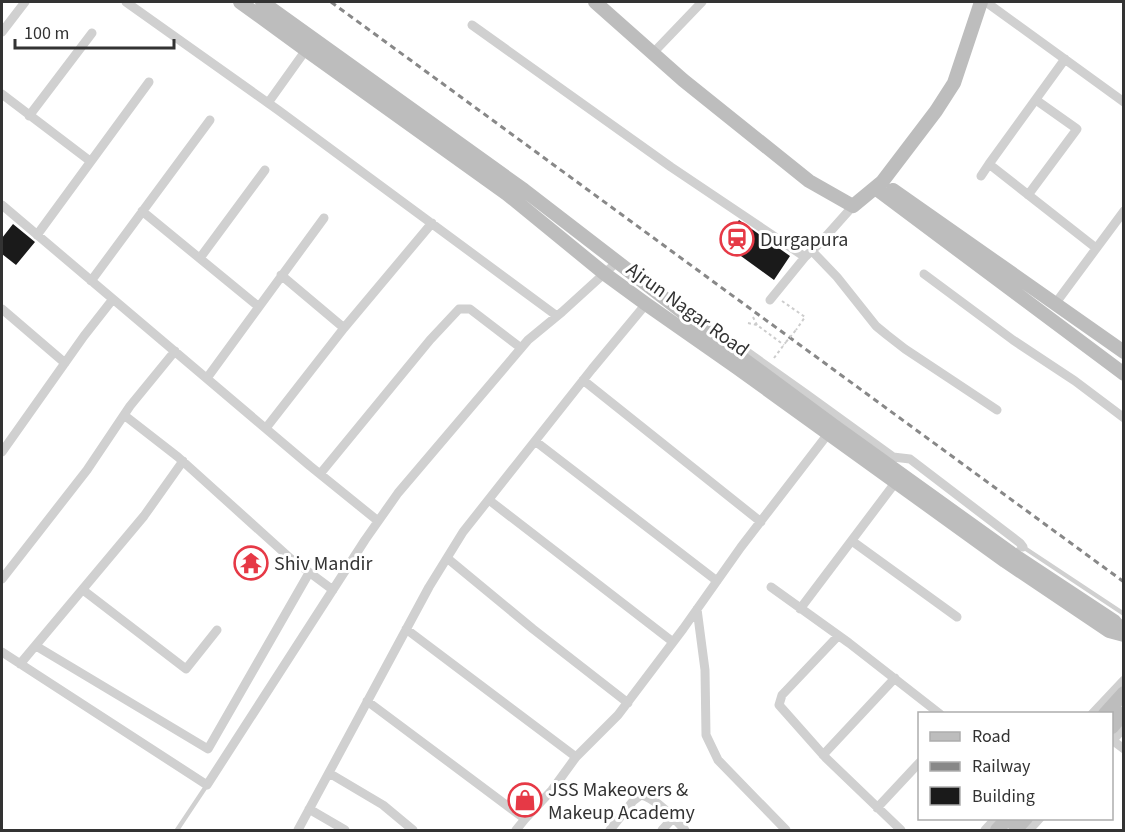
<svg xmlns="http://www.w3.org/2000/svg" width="1125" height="832" viewBox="0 0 1125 832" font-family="'Source Sans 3',sans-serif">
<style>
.building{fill:#1a1a1a}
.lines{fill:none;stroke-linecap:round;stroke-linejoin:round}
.path{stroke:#cdcdcd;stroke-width:2;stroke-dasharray:3 3;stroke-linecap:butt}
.lane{stroke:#d0d0d0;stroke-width:4.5}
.street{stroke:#d0d0d0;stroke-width:9}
.secondary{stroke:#bdbdbd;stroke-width:14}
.rail{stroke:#888;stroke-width:3;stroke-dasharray:6 4.5;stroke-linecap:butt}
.path-bridge{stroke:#cdcdcd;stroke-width:2;stroke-dasharray:3 3;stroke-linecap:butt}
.labels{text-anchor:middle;stroke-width:6;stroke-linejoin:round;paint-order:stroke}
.poi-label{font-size:20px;fill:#333;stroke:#fff;text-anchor:start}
.street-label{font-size:20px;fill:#333;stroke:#fff}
</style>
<rect width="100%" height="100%" fill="#fff"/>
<path class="building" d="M739 220 790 256 774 280 723 243Z
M13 224 35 242 16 265 2 254V238Z"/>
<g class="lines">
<path class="path" d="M782 301 805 317 796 330
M753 317 757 325
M748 323 757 325 784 345
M774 358 786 342"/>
<path class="lane" d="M1013 552 1023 547 1124 614
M177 830 207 785"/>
<path class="street" d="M126 2 278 110 557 316
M986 2 1124 102
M472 25 671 167 805 257 820 243 853 206
M2 32 25 2
M653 53 702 2
M1065 59 989 164 1096 248
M2 94 90 161
M268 103 308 47
M29 116 92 33
M981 176 989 164
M1028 195 1077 129 1036 100
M2 205 310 466 378 521
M142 211 259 307
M37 235 149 82
M812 251 837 277 876 326 887 335 905 349 997 410
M200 258 265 170
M924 274 1013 340 1075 381 1124 418
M281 275 344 328
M91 281 210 120
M770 300 805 257
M1055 304 1124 211
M2 309 65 363
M747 352 806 394 893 457 910 459 1020 543 1023 547
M207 378 324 218
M583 380 761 522
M124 415 178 457 290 558 333 590
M266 428 344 328 432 223
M535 441 717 581
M2 452 84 336 113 299
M320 474 430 340 459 309H470L521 348
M489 500 673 642
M852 541 957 617
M447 558 533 629 628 703
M2 579 87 470 130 406 175 351
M771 587 849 643 940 714
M83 590 186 669 217 630
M697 609 705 670 706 735 718 760 786 830
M800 609 895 483
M406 629 576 757
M838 636 782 695 779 705 826 758 901 830
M36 646 208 749 309 573
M2 652 207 785 365 540 398 493 528 340 562 312 617 262
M20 664 144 516 183 461
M367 701 525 819
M1092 714 1124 680
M1112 740 1124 749
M1112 741 1124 728
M823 755 895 678
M329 773 383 805 413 830
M877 808 920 762
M309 809 345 830
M298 830 429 587 463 532 516 465 592 369 646 304
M516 830 525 819 552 790 576 757 618 715 683 629 741 547 831 430
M610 830 633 801 641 795C656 798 675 819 685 830
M662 830 673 818
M985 830 996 818
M1029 830 1040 818"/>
<path class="secondary" d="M240 2 306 50 507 194 605 274 646 304 736 367 1005 561 1109 631 1124 635
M262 2 524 190 742 358 834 426 1011 553 1114 621 1124 633
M595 2 683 80 809 181 853 206 882 182 936 111 954 83 981 2
M875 188 1124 374
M893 190 1124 352
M1105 714 1124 693
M1112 727 1124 713
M997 830 1008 818
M1015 830 1026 818"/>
<path class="rail" d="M331 2 1124 582"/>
<path class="path-bridge" d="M786 342 796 330"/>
</g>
<defs>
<symbol id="station-ring" viewBox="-11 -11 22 22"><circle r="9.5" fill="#fff" stroke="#e63946" stroke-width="1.5"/><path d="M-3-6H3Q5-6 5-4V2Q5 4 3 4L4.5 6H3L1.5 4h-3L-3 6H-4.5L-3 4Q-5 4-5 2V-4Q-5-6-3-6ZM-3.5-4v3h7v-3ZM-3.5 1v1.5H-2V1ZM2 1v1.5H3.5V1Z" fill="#e63946"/></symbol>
<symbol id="temple-ring" viewBox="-11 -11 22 22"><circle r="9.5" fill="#fff" stroke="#e63946" stroke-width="1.5"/><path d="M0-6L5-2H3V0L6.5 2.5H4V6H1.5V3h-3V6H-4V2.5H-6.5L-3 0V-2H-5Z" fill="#e63946"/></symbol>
<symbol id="shop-ring" viewBox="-11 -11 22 22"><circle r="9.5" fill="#fff" stroke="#e63946" stroke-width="1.5"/><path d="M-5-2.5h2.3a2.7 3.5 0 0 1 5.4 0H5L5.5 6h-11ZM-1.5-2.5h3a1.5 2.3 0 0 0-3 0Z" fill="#e63946"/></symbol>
</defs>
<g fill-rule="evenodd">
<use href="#station-ring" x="718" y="220" width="38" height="38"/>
<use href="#temple-ring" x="232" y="544" width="38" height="38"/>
<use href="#shop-ring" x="506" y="781" width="38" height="38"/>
</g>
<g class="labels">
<g class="poi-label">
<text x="760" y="246">Durgapura</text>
<text x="274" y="570">Shiv Mandir</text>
<text x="548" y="796">JSS Makeovers &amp;<tspan x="548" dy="23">Makeup Academy</tspan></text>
</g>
<g class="street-label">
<text transform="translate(688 309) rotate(36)" y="7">Ajrun Nagar Road</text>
</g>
</g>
<rect width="1125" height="832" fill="none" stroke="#333333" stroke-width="6"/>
<rect x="918" y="712" width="195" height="108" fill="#ffffff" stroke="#adadad" stroke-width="1.5"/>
<rect x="930" y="732" width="30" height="9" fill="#bdbdbd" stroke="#adadad" stroke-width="1.5"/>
<text x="972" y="742" font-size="18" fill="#333333">Road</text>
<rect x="930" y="762" width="30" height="9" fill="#888888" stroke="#adadad" stroke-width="1.5"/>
<text x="972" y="772" font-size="18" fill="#333333">Railway</text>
<rect x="930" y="787" width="30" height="18" fill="#1a1a1a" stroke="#adadad" stroke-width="1.5"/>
<text x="972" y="802" font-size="18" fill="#333333">Building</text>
<path d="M15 39v9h159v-9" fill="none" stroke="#333333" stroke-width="3"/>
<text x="24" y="39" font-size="18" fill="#333333" stroke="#ffffff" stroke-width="4.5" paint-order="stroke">100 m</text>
</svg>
